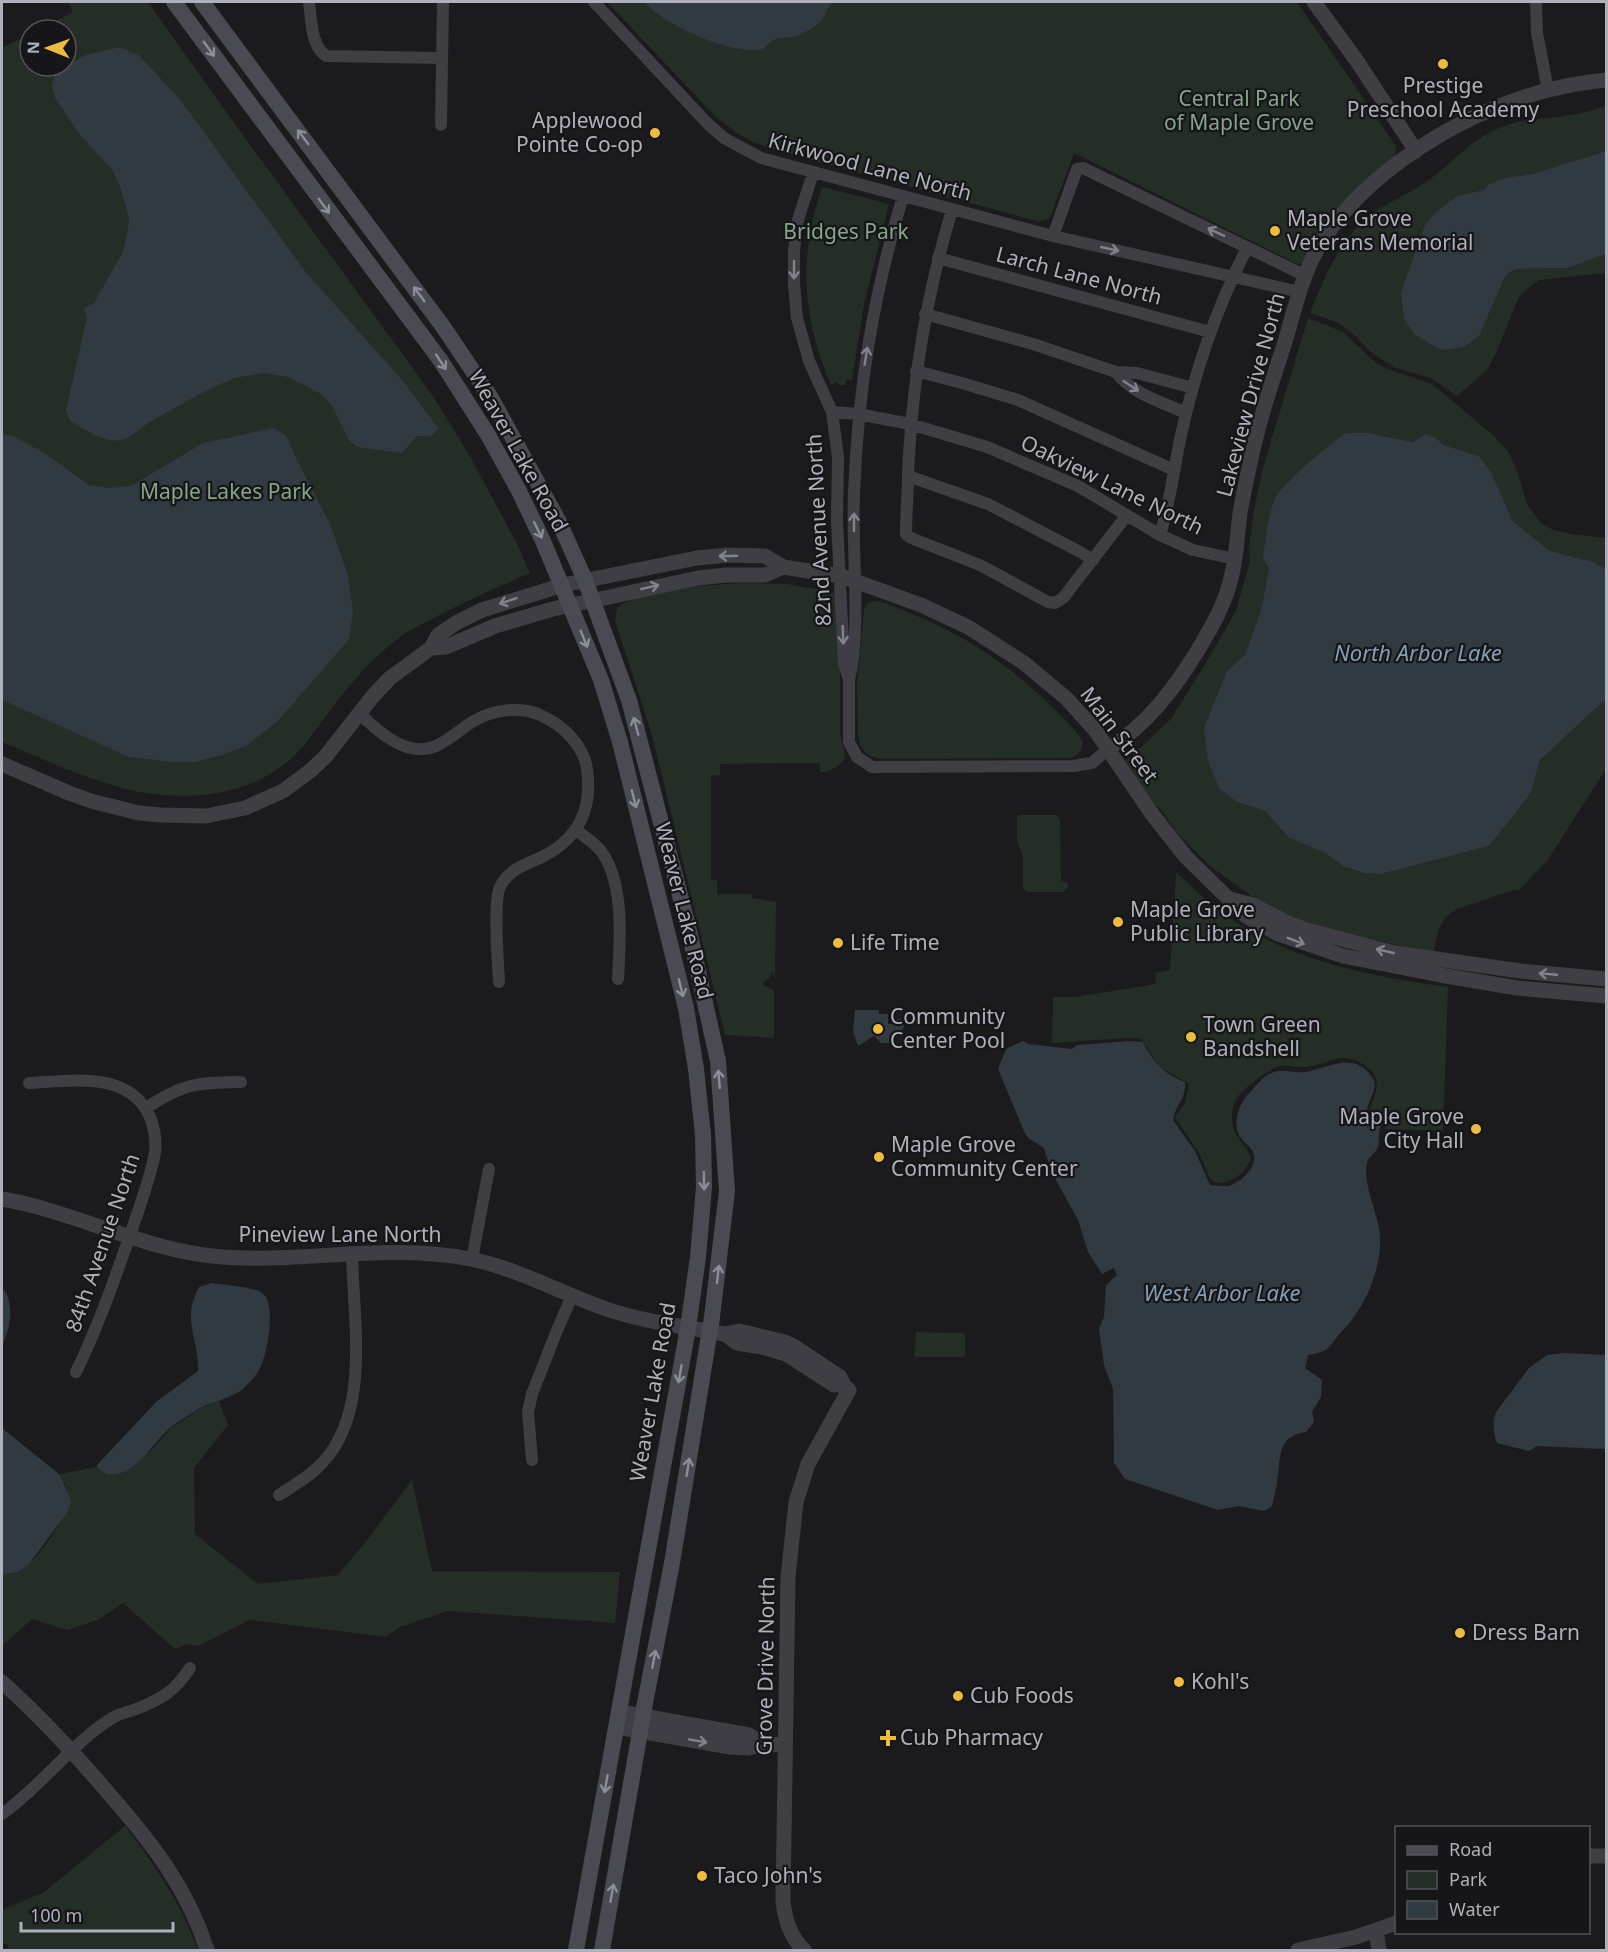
<svg xmlns="http://www.w3.org/2000/svg" width="1608" height="1952" viewBox="0 0 1608 1952" font-family="'Noto Sans',sans-serif">
<style>
.green{fill:#242d26}
.water{fill:#313941}
.lines{fill:none;stroke-linecap:round;stroke-linejoin:round}
.minor{stroke:#3e3e44;stroke-width:12}
.tertiary{stroke:#3e3e44;stroke-width:15}
.secondary{stroke:#4a4b52;stroke-width:16}
.oneway{stroke:#8b8d97}
.oneway2{stroke:#81838c}
.poi-dot{fill:#ebbb45;stroke:#161518;stroke-width:2}
.labels{text-anchor:middle;stroke-width:4.5;stroke-linejoin:round;paint-order:stroke}
.poi-label{font-size:21px;fill:#aeb1bc;stroke:#161518;text-anchor:start}
.park-label{font-size:21px;fill:#86a589;stroke:#161518}
.street-label{font-size:21px;fill:#aeb1bc;stroke:#161518}
.water-label{font-size:22px;font-style:italic;fill:#879db4;stroke:#161518}
</style>
<rect width="100%" height="100%" fill="#1b1b1d"/>
<path class="green" d="M68 2H148L216 98 433 396 471 458 517 544 530 573C496 588 461 603 428 621 419 626 408 631 400 637 375 656 353 680 334 705 320 723 308 743 292 758 245 801 173 803 115 786 76 775 39 757 2 742V48L30 34V66H66V30H38L73 12Z
M607 2H1297L1396 146 1395 157 1362 184 1331 217 1321 231 1303 263 1297 264 1074 153 1050 218 1040 222 804 158 755 143 737 133 715 116Z
M1606 106V151L1532 174 1506 179 1489 184 1483 190 1457 196 1401 293 1404 319 1414 334 1503 281 1508 273 1517 269 1568 268 1606 254V273L1539 280 1522 293 1517 301 1496 353 1487 370 1457 396 1431 378 1396 368 1382 360 1370 351 1350 331 1336 322 1310 313C1325 276 1342 233 1377 210 1395 199 1416 190 1433 177 1460 156 1473 137 1507 125 1528 118 1550 119 1571 115 1583 113 1595 109 1606 106Z
M822 187 889 204 864 304 852 381 847 379 845 385H839L837 382 831 385C802 317 798 258 822 187Z
M1308 318 1343 332 1376 363 1387 369 1432 384 1494 436 1508 451 1517 471 1527 504 1541 523 1553 530 1571 534 1606 538V569L1594 562 1550 551 1513 521 1491 472 1479 456 1444 445 1436 438 1413 442 1368 433 1269 569 1261 610 1245 656 1227 671 1237 802 1265 811 1289 838 1325 853 1343 866 1364 873 1381 874 1489 846 1519 809 1531 792 1540 760 1606 699V769L1547 861 1519 890C1508 890 1498 896 1487 899 1452 911 1441 909 1434 950L1425 952 1323 927 1305 921H1299L1281 914 1278 909 1253 897 1210 866 1179 835 1159 807 1153 805 1126 761 1171 719 1210 656 1236 611 1250 561 1249 548 1254 510 1262 471Z
M744 583 787 584 832 592 836 595C841 640 840 685 840 729 840 737 845 751 845 756 844 765 826 774 820 772V763L720 764V775L711 776V880H717V894H751L752 898 776 902 775 977H774L772 971 769 978 763 982 764 985 774 990V1038L725 1035 652 735 615 621 617 608C635 590 717 584 744 583Z
M872 601C884 601 896 607 907 612 974 637 1031 681 1078 734L1083 742C1082 751 1078 757 1069 758L881 759 870 756 866 753 860 745 858 735 857 685 864 609 867 604Z
M1025 815H1057L1060 820 1061 882H1067L1068 887 1064 892H1028L1023 889V856L1017 842V818L1019 815Z
M1176 872C1191 886 1207 902 1224 914 1290 961 1369 976 1448 987L1443 1131 1385 1129V1121L1369 1111C1376 1093 1384 1078 1365 1066 1359 1061 1352 1059 1344 1058 1334 1058 1322 1064 1313 1066 1299 1069 1292 1065 1281 1066 1270 1067 1246 1087 1239 1095 1235 1101 1232 1109 1232 1117 1232 1135 1244 1143 1251 1157 1247 1173 1231 1184 1215 1183L1210 1178 1199 1153 1175 1117 1185 1103 1189 1084 1160 1067 1141 1039 1127 1038 1052 1043 1053 997H1075L1156 984 1155 973 1170 970Z
M916 1332 964 1333 965 1335V1356L964 1357H916L914 1355Z
M219 1401 228 1425 194 1468 195 1534 258 1584 338 1575 367 1540 412 1480 432 1571 620 1572 615 1623 447 1611 398 1628 386 1637 249 1620 199 1646 186 1644 175 1649 123 1603 98 1620 67 1630 32 1619 2 1646V1574C7 1574 14 1573 20 1571 32 1566 71 1513 70 1500 70 1491 63 1482 59 1474L97 1467 104 1474 150 1452 171 1428 203 1407Z
M125 1826C155 1865 181 1903 198 1950H7L8 1945 2 1943V1910L44 1892Z"/>
<path class="water" d="M644 2H833C826 8 825 20 817 25 811 29 803 33 796 36 780 40 775 34 763 50 727 53 669 28 644 2Z
M120 47 140 56 182 102 305 271 402 380 439 429 431 436H417L402 453 357 447 349 440 331 404 319 393 288 377 264 373 234 378 200 394 150 422 126 439 112 441 94 435 70 421 66 410 87 317 84 308 94 303 123 252 128 229 129 218 120 186 112 170 80 135 55 98 52 86 56 71 86 55Z
M1606 151V254L1568 268 1517 269 1508 273 1503 281 1479 336 1464 347 1445 350 1437 348 1414 334 1404 319 1401 293 1425 225 1436 212 1457 196 1483 190 1489 184 1506 178 1532 174Z
M273 428 286 435 297 460 330 524 348 575 353 612 349 639 278 721 246 746 222 755 195 762H173L129 757 2 700V434L13 436 46 454 89 485 110 488 131 486 203 443Z
M1346 433H1368L1413 442 1426 434 1436 438 1444 445 1479 456 1491 472 1513 521 1550 551 1594 562 1606 569V699L1540 760 1531 792 1519 809 1489 846 1381 874 1364 873 1343 866 1325 853 1289 838 1265 811 1237 802 1219 788 1208 761 1204 728 1227 671 1245 655 1261 610 1269 569 1263 558C1265 544 1269 509 1275 499 1283 482 1330 444 1346 433Z
M855 1010H879V1014H888V1024H892L897 1019H900L904 1024V1027L890 1043H881L874 1036 858 1046 853 1031Z
M1023 1041 1029 1044 1072 1049 1077 1045 1129 1041 1143 1042C1153 1062 1164 1074 1185 1082 1186 1101 1176 1103 1173 1120L1195 1151 1210 1185C1216 1185 1223 1187 1229 1186 1241 1182 1259 1167 1253 1152 1251 1147 1244 1143 1241 1138 1231 1125 1239 1103 1249 1093 1255 1087 1262 1078 1269 1074 1284 1067 1291 1074 1305 1072 1329 1068 1354 1050 1372 1077 1380 1088 1367 1100 1367 1111L1382 1123C1377 1131 1381 1141 1377 1149 1375 1153 1370 1156 1368 1160 1361 1178 1376 1210 1379 1228 1385 1261 1367 1306 1343 1330 1328 1346 1333 1351 1308 1355L1305 1368 1322 1380 1321 1397 1312 1412 1314 1422 1306 1432C1276 1436 1281 1459 1277 1482 1276 1490 1274 1498 1272 1506L1264 1511 1239 1506 1218 1510 1125 1479 1114 1463 1113 1389 1104 1365 1099 1329 1104 1317 1106 1285 1117 1275 1114 1268 1102 1274 1088 1252 1078 1220 1051 1171 1044 1148 1028 1138 1024 1131 998 1069 1006 1049Z
M212 1283C223 1285 253 1287 261 1292 278 1302 267 1356 259 1370 255 1377 249 1383 244 1388 232 1398 216 1401 202 1407 192 1413 181 1420 171 1427 155 1440 142 1466 121 1473 110 1476 105 1475 97 1467V1465L156 1402 198 1371C199 1338 181 1320 199 1287Z
M2 1290 6 1292C14 1310 10 1328 2 1346Z
M1565 1353 1606 1355V1449L1537 1446 1529 1451 1497 1443C1493 1432 1492 1423 1496 1412L1529 1368 1547 1355Z
M2 1428 59 1474 69 1494 71 1502 67 1513 29 1564C21 1572 13 1574 2 1574Z"/>
<g class="lines">
<path class="minor" d="M309 2C312 20 310 44 326 56L442 58
M594 2 708 124 724 138 761 158 1053 236 1300 292
M1536 2 1537 33 1548 90
M441 125 443 2
M813 173 798 220 794 250V284L797 318 809 361 832 412 838 457 837 521 844 664 849 679C854 663 854 647 855 630 857 584 852 539 854 493 858 388 873 297 903 196
M952 210C926 296 912 383 908 474 908 494 906 514 906 534L911 538 980 565 1048 602 1055 603 1063 598 1127 515
M1053 236 1077 169 1083 168 1306 276
M938 258 1210 332
M925 314 1033 344 1116 372
M916 371 962 383 1018 400 1174 470
M832 412 858 414 910 424 987 447 1078 486 1160 535 1193 550 1235 559
M1186 413C1162 402 1132 394 1116 372L1137 373 1193 388
M908 476 988 504 1082 553 1093 560
M1160 535C1170 503 1174 468 1181 435 1195 371 1217 307 1247 248
M849 679V742L857 757 872 767 1073 766 1092 763 1108 749
M359 713C373 726 388 741 407 747 436 756 451 735 472 722 492 710 520 705 542 716 563 725 584 746 587 769 593 811 577 840 540 858 524 865 508 870 500 887 493 902 498 962 499 982
M576 830C585 837 595 843 601 851 625 884 620 941 618 979
M29 1083C70 1081 129 1070 150 1117 155 1130 157 1144 154 1158 148 1185 138 1211 129 1238 113 1284 97 1329 76 1372
M146 1108C184 1083 196 1083 241 1082
M472 1259 489 1169
M532 1460 528 1412 532 1394 558 1328 572 1296
M279 1495C294 1485 311 1476 323 1462 371 1411 353 1318 352 1254
M2 1814C42 1786 72 1742 114 1717 121 1713 129 1712 136 1709 162 1699 175 1691 190 1668"/>
<path class="tertiary" d="M1314 2 1357 61 1416 151
M431 648 446 647 495 626 553 609 698 578 726 575H765L783 567
M1108 749C1147 725 1174 689 1198 650 1210 630 1221 611 1228 589 1236 565 1237 538 1240 513 1243 497 1246 480 1250 464 1258 423 1272 382 1285 342 1295 308 1303 270 1323 240 1371 167 1465 112 1548 90 1568 85 1587 82 1606 80
M2 764 69 793 91 801 139 813 161 815 206 816 245 808 283 791 310 771 325 757 373 696 390 678 431 648 438 635 456 623 482 610 563 585 697 558 727 555 765 556 783 567 841 576 921 605 968 627 1024 663 1066 698 1095 730 1152 814 1186 857 1246 916 1278 934 1343 956 1440 975 1517 988 1606 996
M1230 899 1253 905 1288 923 1307 930 1395 953 1520 971 1606 979
M2 1199C73 1211 139 1248 212 1256 297 1265 384 1242 470 1259 517 1268 560 1293 606 1309 645 1322 685 1327 725 1334L737 1343 762 1347 786 1354 834 1385H844
M725 1334 739 1331 785 1342 795 1347 840 1377 844 1385 849 1390 808 1464 796 1502 788 1577 783 1901C785 1920 790 1937 804 1950
M2 1682C41 1717 76 1755 110 1795 152 1843 188 1889 207 1950
M620 1712 749 1735 762 1744
M617 1727 730 1747 748 1748 762 1744 785 1745
M1588 1856H1606
M1376 1930 1379 1950
M1298 1950 1356 1937 1396 1923"/>
<path class="secondary" d="M174 2 441 361 488 435 519 491 543 541 601 680 620 742 686 1008 696 1069 703 1135 704 1187 698 1257 688 1328 576 1950
M202 2 444 328 491 398 559 522 585 580 629 700 687 922 718 1061 727 1191 712 1317 672 1563 645 1703 602 1950"/>
</g>
<defs><path id="oneway-shaft" d="M-6 0H5M1.5-3L5.5 0L1.5 3" fill="none" stroke-width="1.6" stroke-linecap="round" stroke-linejoin="round" transform="scale(1.5)"/></defs>
<g class="oneway">
<use href="#oneway-shaft" transform="translate(209 49) rotate(54)"/>
<use href="#oneway-shaft" transform="translate(303 137) rotate(-127)"/>
<use href="#oneway-shaft" transform="translate(324 206) rotate(54)"/>
<use href="#oneway-shaft" transform="translate(419 294) rotate(-127)"/>
<use href="#oneway-shaft" transform="translate(441 362) rotate(56)"/>
<use href="#oneway-shaft" transform="translate(538 530) rotate(64)"/>
<use href="#oneway-shaft" transform="translate(584 639) rotate(68)"/>
<use href="#oneway-shaft" transform="translate(636 726) rotate(-105)"/>
<use href="#oneway-shaft" transform="translate(634 799) rotate(76)"/>
<use href="#oneway-shaft" transform="translate(681 988) rotate(76)"/>
<use href="#oneway-shaft" transform="translate(719 1079) rotate(-95)"/>
<use href="#oneway-shaft" transform="translate(704 1181) rotate(89)"/>
<use href="#oneway-shaft" transform="translate(718 1274) rotate(-83)"/>
<use href="#oneway-shaft" transform="translate(680 1374) rotate(100)"/>
<use href="#oneway-shaft" transform="translate(688 1467) rotate(-81)"/>
<use href="#oneway-shaft" transform="translate(654 1659) rotate(-79)"/>
<use href="#oneway-shaft" transform="translate(606 1784) rotate(100)"/>
<use href="#oneway-shaft" transform="translate(612 1893) rotate(-80)"/>
</g>
<g class="oneway2">
<use href="#oneway-shaft" transform="translate(1216 232) rotate(-155)"/>
<use href="#oneway-shaft" transform="translate(1110 249) rotate(13)"/>
<use href="#oneway-shaft" transform="translate(794 270) rotate(90)"/>
<use href="#oneway-shaft" transform="translate(866 356) rotate(-81)"/>
<use href="#oneway-shaft" transform="translate(1131 386) rotate(33)"/>
<use href="#oneway-shaft" transform="translate(854 522) rotate(-90)"/>
<use href="#oneway-shaft" transform="translate(728 556) rotate(178)"/>
<use href="#oneway-shaft" transform="translate(650 587) rotate(-13)"/>
<use href="#oneway-shaft" transform="translate(508 601) rotate(161)"/>
<use href="#oneway-shaft" transform="translate(843 635) rotate(88)"/>
<use href="#oneway-shaft" transform="translate(1296 941) rotate(21)"/>
<use href="#oneway-shaft" transform="translate(1385 951) rotate(-167)"/>
<use href="#oneway-shaft" transform="translate(1548 974) rotate(-175)"/>
<use href="#oneway-shaft" transform="translate(698 1741) rotate(10)"/>
</g>
<g class="poi-dot">
<circle cx="1443" cy="64" r="6"/>
<circle cx="655" cy="133" r="6"/>
<circle cx="1275" cy="231" r="6"/>
<circle cx="1118" cy="922" r="6"/>
<circle cx="838" cy="943" r="6"/>
<circle cx="878" cy="1029" r="6"/>
<circle cx="1191" cy="1037" r="6"/>
<circle cx="1476" cy="1129" r="6"/>
<circle cx="879" cy="1157" r="6"/>
<circle cx="1460" cy="1633" r="6"/>
<circle cx="1179" cy="1682" r="6"/>
<circle cx="958" cy="1696" r="6"/>
<path d="M885 1729h6v6h6v6h-6v6h-6v-6h-6v-6h6z"/>
<circle cx="702" cy="1876" r="6"/>
</g>
<g class="labels">
<g class="poi-label">
<text x="1443" y="93" text-anchor="middle">Prestige<tspan x="1443" dy="24">Preschool Academy</tspan></text>
<text x="643" y="128" text-anchor="end">Applewood<tspan x="643" dy="24">Pointe Co-op</tspan></text>
<text x="1287" y="226">Maple Grove<tspan x="1287" dy="24">Veterans Memorial</tspan></text>
<text x="1130" y="917">Maple Grove<tspan x="1130" dy="24">Public Library</tspan></text>
<text x="850" y="950">Life Time</text>
<text x="890" y="1024">Community<tspan x="890" dy="24">Center Pool</tspan></text>
<text x="1203" y="1032">Town Green<tspan x="1203" dy="24">Bandshell</tspan></text>
<text x="1464" y="1124" text-anchor="end">Maple Grove<tspan x="1464" dy="24">City Hall</tspan></text>
<text x="891" y="1152">Maple Grove<tspan x="891" dy="24">Community Center</tspan></text>
<text x="1472" y="1640">Dress Barn</text>
<text x="1191" y="1689">Kohl's</text>
<text x="970" y="1703">Cub Foods</text>
<text x="900" y="1745">Cub Pharmacy</text>
<text x="714" y="1883">Taco John's</text>
</g>
<g class="park-label">
<text x="1239" y="106">Central Park<tspan x="1239" dy="24">of Maple Grove</tspan></text>
<text x="846" y="239">Bridges Park</text>
<text x="226" y="499">Maple Lakes Park</text>
</g>
<g class="street-label">
<text transform="translate(870 167) rotate(15)" y="7">Kirkwood Lane North</text>
<text transform="translate(1079 276) rotate(15)" y="7">Larch Lane North</text>
<text transform="translate(1251 395) rotate(-75)" y="7">Lakeview Drive North</text>
<text transform="translate(518 451) rotate(61)" y="7">Weaver Lake Road</text>
<text transform="translate(1112 485) rotate(26)" y="7">Oakview Lane North</text>
<text transform="translate(819 530) rotate(-93)" y="7">82nd Avenue North</text>
<text transform="translate(1119 735) rotate(53)" y="7">Main Street</text>
<text transform="translate(684 911) rotate(76)" y="7">Weaver Lake Road</text>
<text x="340" y="1242">Pineview Lane North</text>
<text transform="translate(103 1243) rotate(-71)" y="7">84th Avenue North</text>
<text transform="translate(653 1392) rotate(-80)" y="7">Weaver Lake Road</text>
<text transform="translate(766 1666) rotate(-89)" y="7">Grove Drive North</text>
</g>
<g class="water-label">
<text x="1418" y="661">North Arbor Lake</text>
<text x="1222" y="1301">West Arbor Lake</text>
</g>
</g>
<rect width="1608" height="1952" fill="none" stroke="#aeb1bc" stroke-width="6"/>
<rect x="1395" y="1826" width="195" height="108" fill="#161518" stroke="#53535a" stroke-width="1.5"/>
<rect x="1407" y="1846" width="30" height="9" fill="#4a4b52" stroke="#53535a" stroke-width="1.5"/>
<text x="1449" y="1856" font-size="18" fill="#aeb1bc">Road</text>
<rect x="1407" y="1871" width="30" height="18" fill="#242d26" stroke="#53535a" stroke-width="1.5"/>
<text x="1449" y="1886" font-size="18" fill="#aeb1bc">Park</text>
<rect x="1407" y="1901" width="30" height="18" fill="#313941" stroke="#53535a" stroke-width="1.5"/>
<text x="1449" y="1916" font-size="18" fill="#aeb1bc">Water</text>
<g transform="translate(48 48) rotate(271)"><circle r="28" fill="#161518" stroke="#53535a" stroke-width="1.5"/>
<path d="M0-4.5L10 22L0 15L-10 22Z" fill="#ebbb45"/>
<text y="-9" font-size="16" font-weight="bold" text-anchor="middle" fill="#aeb1bc">N</text>
</g>
<path d="M21 1922v9h152v-9" fill="none" stroke="#aeb1bc" stroke-width="3"/>
<text x="30" y="1922" font-size="18" fill="#aeb1bc" stroke="#161518" stroke-width="4.5" paint-order="stroke">100 m</text>
</svg>
